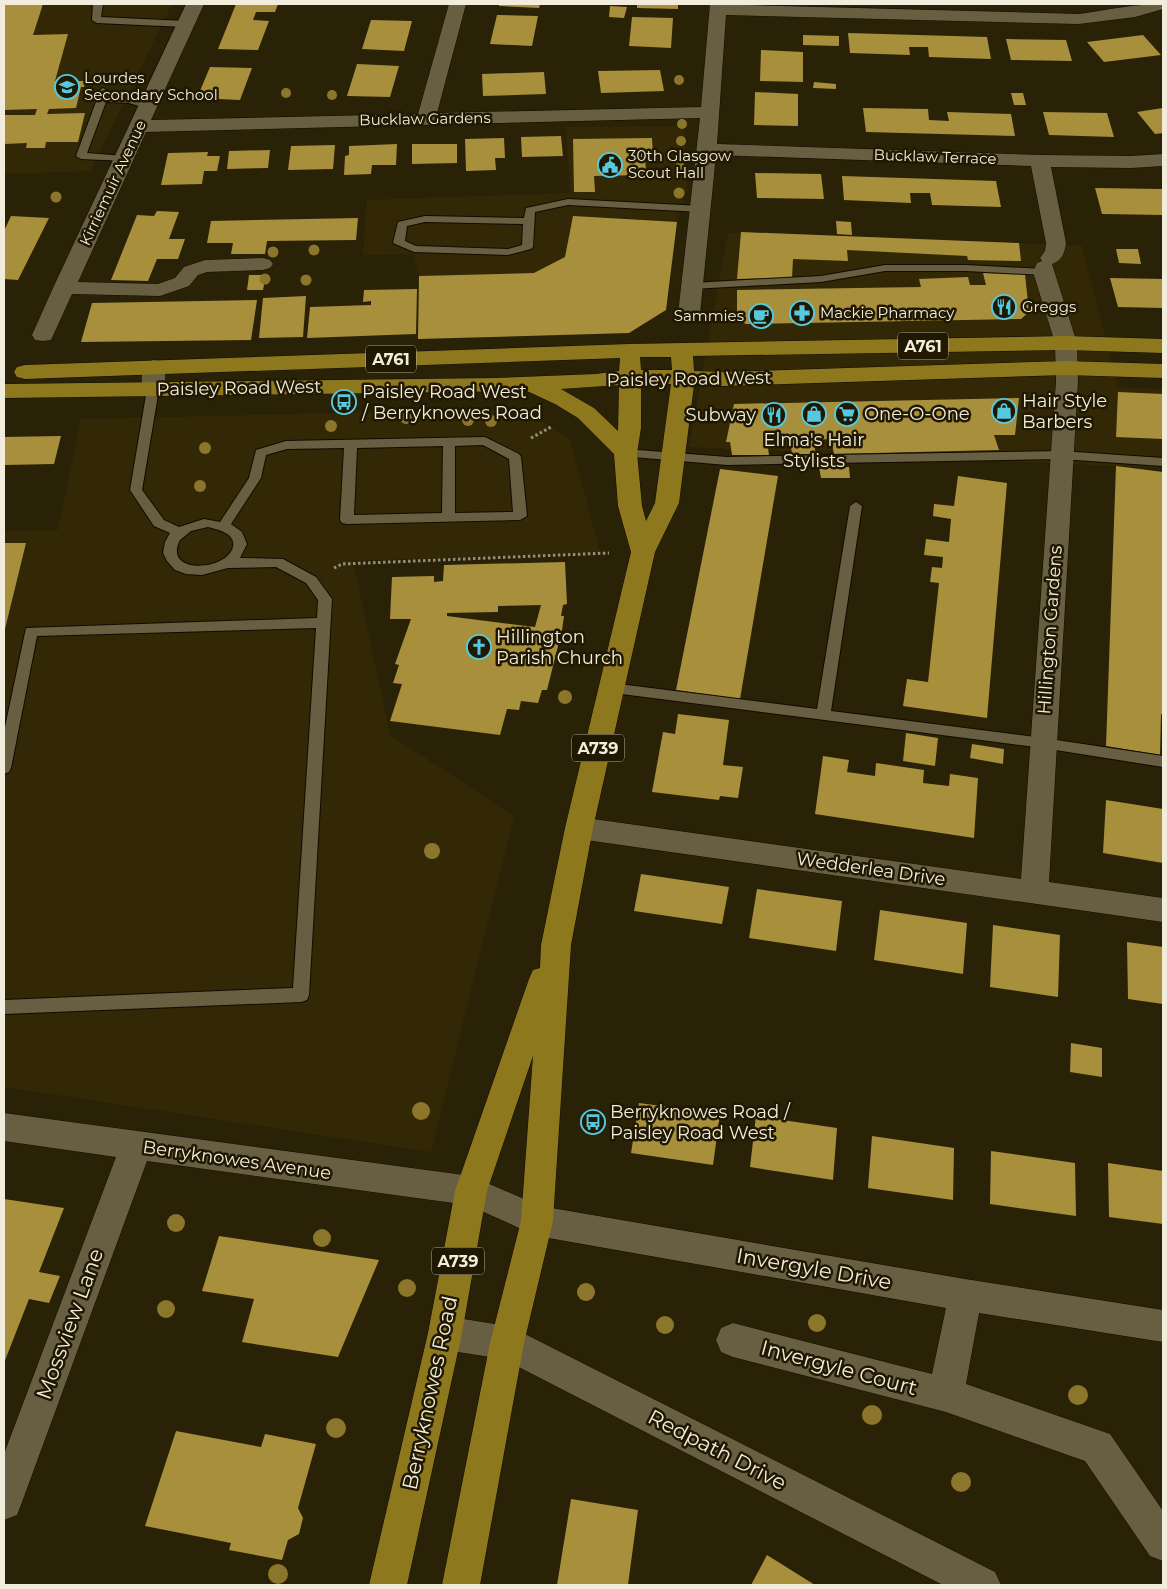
<svg xmlns="http://www.w3.org/2000/svg" width="1167" height="1589" viewBox="0 0 1167 1589" font-family="Montserrat,sans-serif">
<style>
.built{fill:#332805}
.building{fill:#a88f3b;fill-rule:evenodd}
.lines{fill:none;stroke-linecap:round;stroke-linejoin:round}
.service-casing{stroke:#120b00;stroke-width:2}
.minor-casing{stroke:#120b00;stroke-width:1}
.primary-casing{stroke:#120b00;stroke-width:1}
.path{stroke:#958e79;stroke-width:3;stroke-dasharray:2.5 2.5;stroke-linecap:butt}
.service{fill:#685f43;fill-rule:evenodd}
.minor{fill:#685f43;fill-rule:evenodd}
.primary{fill:#8e781e;fill-rule:evenodd}
.tree{fill:#8c762b}
.labels{text-anchor:middle;stroke-width:5;stroke-linejoin:round;paint-order:stroke}
.far-poi-label{font-size:15px;fill:#f1ecdc;stroke:#201801;text-anchor:start}
.far-street-label{font-size:15px;fill:#f1ecdc;stroke:#201801}
.shield{fill:#201801;stroke:#b2ac9a;stroke-width:1}
.shield-label{font-size:16px;font-weight:bold;fill:#f1ecdc}
.street-label{font-size:18px;fill:#f1ecdc;stroke:#201801}
.poi-label{font-size:18px;fill:#f1ecdc;stroke:#201801;text-anchor:start}
.near-street-label{font-size:21px;fill:#f1ecdc;stroke:#201801}
</style>
<rect width="100%" height="100%" fill="#2a2207"/>
<path class="built" d="M4 4H172L90 171 4 174Z
M684 126 687 189 677 222 666 310 629 333 418 339 419 276 414 254 363 255 367 200 570 193 566 127Z
M741 232 1082 246 1118 387 1163 389V468L689 447 728 233Z
M523 409 570 439 600 552 353 561 390 735 514 816 431 1152 4 1087V531L58 530 81 419Z"/>
<path class="building" d="M4 4H43L33 35 68 34 55 81H86L84 87H81L76 108 49 109 47 114 85 113 78 142H46L45 148H26L27 143 4 144V115H35L37 109 4 110Z
M236 4H278L275 12H256L253 20 269 21 258 50 218 49Z
M499 4H540L539 8 499 6Z
M637 4H678V9L637 8Z
M610 6 627 7 624 18 609 17Z
M497 15 538 16 532 46 490 44Z
M632 17 673 18 671 48 629 46Z
M371 20 412 21 404 51 362 49Z
M848 33 987 37 991 59 929 57 928 47H909L910 55 850 53Z
M803 35 839 36V46L803 45Z
M1143 35 1161 55 1104 62 1087 42Z
M1006 39 1066 40 1072 61 1011 60Z
M761 50 803 52V82L760 81Z
M357 64 399 66 390 97 347 96Z
M210 67 252 68 240 100 197 98Z
M660 70 664 91 601 93 598 71Z
M544 72 546 94 483 96 482 74Z
M814 82 836 84V89L813 88Z
M755 92 798 94V126L754 125Z
M1011 93H1023L1026 105H1014Z
M863 108 928 109 929 120 949 121 947 112 1011 114 1015 136 866 132Z
M1163 108V133L1155 134 1137 112Z
M1043 112 1107 113 1114 137 1049 135Z
M561 136 563 156 522 157 521 137Z
M504 138 505 158H495L496 170 466 171 465 139Z
M652 138 653 155H645L646 175 594 176 595 192H574L573 139Z
M397 144 396 165H372L371 174 344 175 345 156 349 155V146Z
M412 144H457V163L412 164Z
M335 145 333 169 288 170 291 146Z
M270 150 268 168 227 169 229 151Z
M208 152 207 156H220L217 171H204L202 184 161 185 168 153Z
M755 173 821 174 824 199 757 198Z
M842 176 996 181 1001 207 932 205 930 193H910L911 203 844 200Z
M1095 188 1162 189 1163 215 1102 214Z
M157 211 179 212 169 239H185L178 259H157L148 281 111 280 137 215 154 216Z
M11 216 49 218 18 280 4 279V231Z
M573 216 677 222 666 310 629 333 418 339 419 276 534 273 565 257Z
M358 218 356 240 267 241 265 254H231L233 243H207L211 221Z
M836 221 851 222 852 235 837 234Z
M741 232 1019 243 1021 261 968 260 967 256 847 250 848 261 793 259 792 278 737 279Z
M1116 249H1138L1141 264 1119 263Z
M983 273 1025 274 1029 312 1021 319 746 324 737 319V290L921 287 919 279 968 277 970 285H986Z
M249 275H266L263 290H247Z
M1110 278 1163 279V308L1118 307Z
M417 289 416 334 307 338 310 307 371 305V301L363 302 364 290Z
M306 296 303 337 259 338 263 298Z
M257 300 251 340 81 342 92 303Z
M1118 392 1163 394V439L1116 437Z
M1019 398 1015 435H994L999 450 834 454 831 439 813 440 816 454H792L790 440 767 441 769 455H732L730 442H726L734 404Z
M61 436 54 464 4 465V437Z
M1116 466 1163 472V715L1161 714 1160 755 1106 746Z
M819 467H849L850 478H821Z
M720 469 778 476 740 699 676 690Z
M958 476 1007 483 987 718 903 706 907 679 928 682 939 583 930 582 932 567 942 568 943 557 924 555 926 539 949 542 951 519 933 516 934 504 954 506Z
M4 543H26L4 633Z
M565 562 567 604 563 605 561 616H564L562 630 547 690H542L538 703 521 701 519 710 507 709 500 735 390 721 402 684 393 683 399 665 395 664 411 619H390L392 577 434 576V582L443 581 444 565ZM541 605 535 627 447 616V613L498 612V606Z
M678 714 729 720 723 765 743 767 738 798 720 796 719 800 652 792 663 732 675 734Z
M906 733 938 738 935 766 903 761Z
M972 744 1004 749 1003 764 970 758Z
M823 756 849 760 847 772 875 776 876 763 924 770 923 783 949 786 950 774 978 778 974 838 815 814Z
M1106 800 1163 809V863L1103 853Z
M641 874 729 887 722 924 634 911Z
M757 889 842 901 836 951 749 938Z
M880 910 967 923 963 974 874 960Z
M993 925 1060 935 1058 997 990 987Z
M1127 942 1163 947V1004L1128 999Z
M1071 1043 1102 1048V1077L1070 1072Z
M639 1103 720 1114 713 1165 631 1153Z
M756 1116 837 1128 833 1180 750 1167Z
M872 1136 954 1148 953 1200 868 1188Z
M991 1151 1075 1163 1076 1216 990 1204Z
M1108 1163 1163 1171V1224L1109 1217Z
M4 1199 64 1208 39 1272 60 1276 49 1303 29 1299 4 1363Z
M219 1236 379 1260 338 1357 242 1342 254 1299 202 1291Z
M176 1431 261 1447 265 1434 316 1444 298 1508 303 1518 299 1534 288 1540 282 1560 229 1550 231 1543 145 1526Z
M571 1499 638 1510 628 1585H557Z
M767 1555 815 1585H751Z"/>
<g class="lines">
<defs>
<path id="service" d="M93 4H103L101 17 185 21 190 24 185 27 97 23 92 20Z
M103 88 108 91 107 96 130 97 154 106 149 109 129 103 106 102 87 153 124 156 128 157 129 159 128 161 81 159 76 156 97 99 98 91Z
M568 199 701 206 706 209 701 212 568 205 535 212 533 247 531 249 508 255 414 252 393 243 398 222 425 216 524 218 526 208ZM425 222 523 224 522 245 508 249 416 246 405 241 407 226Z
M885 265H966L1043 269 1049 272 1043 275 966 271H885L821 282 692 289 686 286 692 283 821 276Z
M153 385 159 389 142 490 164 520 179 527 204 519 220 522 249 478 256 450 286 441 485 437 519 454 521 457 527 516 520 520 347 524 342 523 340 520 344 448 287 449 266 455 261 478 231 524 242 532 247 544 240 558 283 559 316 577 332 599 309 995 307 1000 301 1002 4 1014V1000L293 988 316 628 37 636 11 768 9 772 4 774V732L26 628 317 618 318 600 306 583 276 567 228 568 202 575 186 574 175 570 167 561 163 553 165 542 170 533 154 526 130 490 147 389ZM483 445 509 459 513 512 455 513V446ZM443 446 442 513 354 515 357 448ZM208 527C218 530 236 533 233 547 226 572 162 574 180 540L191 531Z
M625 449 727 457 1061 451 1163 458V466L1061 459 727 465 621 456 619 453Z
M856 502 862 506 831 711 1043 738 1163 756V767L1043 748 606 692 604 688 606 684 611 683 817 709 850 506Z"/>
<path id="minor" d="M186 4H204L151 120 418 114 449 4H466L437 113 701 107 710 4 1079 14C1107 10 1135 4 1163 4V9L1135 17 1079 24 726 15 717 144 1040 155 1131 156 1163 154V166L1131 168 1051 167 1066 243C1065 252 1062 261 1052 264L1077 343 1078 381 1049 882 1163 898V922L579 839 569 836 565 828 569 820 579 817 1021 879 1056 381 1055 343 1033 272 1037 263 1042 261 1040 258 1045 251 1046 243 1031 166 716 155 700 314 697 319 689 320 681 319 678 314 700 118 146 132 78 282 158 284 175 278 184 267 205 260 263 258 270 260 273 264 270 268 263 270 207 272 198 275 189 286 160 296 72 294 51 340 43 341 35 340 32 335 53 288Z
M154 360 162 362C167 370 166 386 161 394L153 396 145 394C140 386 141 370 146 362Z
M4 1113 471 1176 540 1206 965 1279 1163 1310V1342L979 1313 966 1384 1110 1434 1163 1511V1561L1150 1556 1085 1461 946 1412 733 1357 721 1352 716 1340 721 1328 733 1323 932 1374 946 1308 537 1236 468 1205 147 1161 22 1502 17 1515 4 1520V1454L116 1157 4 1141Z
M445 1316 507 1326 519 1331 995 1572 1001 1585H943L503 1359 445 1350 433 1345 428 1333 433 1321Z"/>
<path id="primary" d="M1066 336 1163 339V353L1066 350 693 356 694 371 724 372 1066 361 1163 364V378L1066 375 724 386 694 385 679 503 655 552 593 828 571 945 553 1221 524 1343 480 1585H442L490 1343 521 1221 533 1056 487 1191 462 1333 407 1585H369L428 1333 455 1191 529 979 533 970 540 968 541 945 565 828 631 552 618 506 614 454 578 418 555 404 527 391 4 398V384L497 378 596 374 619 371 620 358 25 379 17 377 14 372 17 367 25 365 629 344ZM640 357H671L672 370H641ZM641 383 671 384 655 503 646 521 642 506 637 453 641 428ZM619 385 618 431 594 408 561 389Z"/>
</defs>
<use href="#service" class="service-casing"/>
<use href="#minor" class="minor-casing"/>
<use href="#primary" class="primary-casing"/>
<path class="path" d="M531 438 551 427
M334 568 342 564 609 553"/>
<use href="#service" class="service"/>
<use href="#minor" class="minor"/>
<use href="#primary" class="primary"/>
</g>
<g class="tree">
<circle cx="679" cy="80" r="5"/>
<circle cx="286" cy="93" r="5"/>
<circle cx="332" cy="95" r="5"/>
<circle cx="197" cy="96" r="5"/>
<circle cx="682" cy="124" r="5"/>
<circle cx="681" cy="141" r="5"/>
<circle cx="680" cy="167" r="5"/>
<circle cx="679" cy="193" r="5.5"/>
<circle cx="56" cy="197" r="5.5"/>
<circle cx="314" cy="250" r="5.5"/>
<circle cx="273" cy="252" r="5.5"/>
<circle cx="265" cy="279" r="5.5"/>
<circle cx="306" cy="280" r="5.5"/>
<circle cx="406" cy="418" r="6"/>
<circle cx="468" cy="420" r="6"/>
<circle cx="491" cy="421" r="6"/>
<circle cx="331" cy="426" r="6"/>
<circle cx="205" cy="448" r="6"/>
<circle cx="200" cy="486" r="6"/>
<circle cx="565" cy="697" r="7"/>
<circle cx="432" cy="851" r="8"/>
<circle cx="421" cy="1111" r="9"/>
<circle cx="176" cy="1223" r="9"/>
<circle cx="322" cy="1238" r="9"/>
<circle cx="407" cy="1288" r="9"/>
<circle cx="586" cy="1292" r="9"/>
<circle cx="166" cy="1309" r="9"/>
<circle cx="817" cy="1323" r="9"/>
<circle cx="665" cy="1325" r="9"/>
<circle cx="1078" cy="1395" r="10"/>
<circle cx="872" cy="1415" r="10"/>
<circle cx="336" cy="1428" r="10"/>
<circle cx="961" cy="1482" r="10"/>
<circle cx="278" cy="1574" r="10"/>
</g>
<defs>
<symbol id="school-ring" viewBox="-11 -11 22 22"><circle r="9.5" fill="#201801" stroke="#56c9e0" stroke-width="1.5"/><path d="M0-5L7-2L0 1L-7-2ZM-4 1L0 2.5L4 1V4Q0 6-4 4Z" fill="#56c9e0"/></symbol>
<symbol id="civic-ring" viewBox="-11 -11 22 22"><circle r="9.5" fill="#201801" stroke="#56c9e0" stroke-width="1.5"/><path d="M-.6-6.5H3V-4.5H.6V-3L4-1V1h2V6H-6V1h2V-1L-.6-3ZM-1.2 2.5V6h2.4V2.5Z" fill="#56c9e0"/></symbol>
<symbol id="restaurant-ring" viewBox="-11 -11 22 22"><circle r="9.5" fill="#201801" stroke="#56c9e0" stroke-width="1.5"/><path d="M-5-6h1v4h1v-4h1v4h1v-4h1v5L-1.5 .5V6h-2V.5L-5-1ZM5-6V6H3V1.5H1.5Q1.5-4 5-6Z" fill="#56c9e0"/></symbol>
<symbol id="pharmacy-ring" viewBox="-11 -11 22 22"><circle r="9.5" fill="#201801" stroke="#56c9e0" stroke-width="1.5"/><path d="M-2-6h4v4h4v4h-4v4h-4v-4h-4v-4h4Z" fill="#56c9e0"/></symbol>
<symbol id="cafe-ring" viewBox="-11 -11 22 22"><circle r="9.5" fill="#201801" stroke="#56c9e0" stroke-width="1.5"/><path d="M-5.5-4.5H6V0H3Q3 3.5 0 3.5H-2.5Q-5.5 3.5-5.5 0ZM3-3.2v2h1.7v-2ZM-6 4.5H4V6H-6Z" fill="#56c9e0"/></symbol>
<symbol id="bus-ring" viewBox="-11 -11 22 22"><circle r="9.5" fill="#201801" stroke="#56c9e0" stroke-width="1.5"/><path d="M-5-6H5V4H4V6H2V4H-2V6H-4V4H-5ZM-3.5-4V0h7V-4ZM-3.5 1.2v1.5H-2V1.2ZM2 1.2v1.5H3.5V1.2Z" fill="#56c9e0"/></symbol>
<symbol id="shop-ring" viewBox="-11 -11 22 22"><circle r="9.5" fill="#201801" stroke="#56c9e0" stroke-width="1.5"/><path d="M-5-2.5h2.3a2.7 3.5 0 0 1 5.4 0H5L5.5 6h-11ZM-1.5-2.5h3a1.5 2.3 0 0 0-3 0Z" fill="#56c9e0"/></symbol>
<symbol id="supermarket-ring" viewBox="-11 -11 22 22"><circle r="9.5" fill="#201801" stroke="#56c9e0" stroke-width="1.5"/><path d="M-6-5.5h2.5l.6 2H6L4.5 2H-2.5L-4.4-4H-6ZM-1.5 3.2a1.3 1.3 0 1 0 .1 0ZM3 3.2a1.3 1.3 0 1 0 .1 0Z" fill="#56c9e0"/></symbol>
<symbol id="church-ring" viewBox="-11 -11 22 22"><circle r="9.5" fill="#201801" stroke="#56c9e0" stroke-width="1.5"/><path d="M-1.2-6h2.4v3.5h3.3v2.4h-3.3V6h-2.4V-.1h-3.3v-2.4h3.3Z" fill="#56c9e0"/></symbol>
</defs>
<g fill-rule="evenodd">
<use href="#school-ring" x="53" y="73" width="28" height="28"/>
<use href="#civic-ring" x="596" y="151" width="28" height="28"/>
<use href="#restaurant-ring" x="990" y="293" width="28" height="28"/>
<use href="#pharmacy-ring" x="788" y="299" width="28" height="28"/>
<use href="#cafe-ring" x="747" y="302" width="28" height="28"/>
<use href="#bus-ring" x="330" y="388" width="28" height="28"/>
<use href="#shop-ring" x="990" y="397" width="28" height="28"/>
<use href="#shop-ring" x="800" y="400" width="28" height="28"/>
<use href="#supermarket-ring" x="833" y="400" width="28" height="28"/>
<use href="#restaurant-ring" x="760" y="401" width="28" height="28"/>
<use href="#church-ring" x="465" y="633" width="28" height="28"/>
<use href="#bus-ring" x="579" y="1108" width="28" height="28"/>
</g>
<g class="labels">
<g class="far-poi-label">
<text x="84" y="83">Lourdes<tspan x="84" dy="17">Secondary School</tspan></text>
<text x="628" y="161">30th Glasgow<tspan x="628" dy="17">Scout Hall</tspan></text>
<text x="1022" y="312">Greggs</text>
<text x="820" y="318">Mackie Pharmacy</text>
<text x="744" y="321" text-anchor="end">Sammies</text>
</g>
<g class="far-street-label">
<text transform="translate(425 119) rotate(-1)" y="5">Bucklaw Gardens</text>
<text transform="translate(935 157) rotate(2)" y="5">Bucklaw Terrace</text>
<text transform="translate(113 183) rotate(-65)" y="5">Kirriemuir Avenue</text>
</g>
<g class="shield">
<rect x="898" y="332.5" width="50" height="27" rx="4"/>
<rect x="366" y="345.5" width="50" height="27" rx="4"/>
<rect x="572" y="734.5" width="52" height="27" rx="4"/>
<rect x="432" y="1247.5" width="52" height="27" rx="4"/>
</g>
<g class="shield-label">
<text x="923" y="352">A761</text>
<text x="391" y="365">A761</text>
<text x="598" y="754">A739</text>
<text x="458" y="1267">A739</text>
</g>
<g class="street-label">
<text transform="translate(689 379) rotate(-1)" y="6">Paisley Road West</text>
<text transform="translate(239 388) rotate(-1)" y="6">Paisley Road West</text>
<text transform="translate(1050 630) rotate(-86)" y="6">Hillington Gardens</text>
<text transform="translate(871 869) rotate(8)" y="6">Wedderlea Drive</text>
<text transform="translate(237 1160) rotate(8)" y="6">Berryknowes Avenue</text>
</g>
<g class="poi-label">
<text x="362" y="398">Paisley Road West<tspan x="362" dy="21">/ Berryknowes Road</tspan></text>
<text x="1022" y="407">Hair Style<tspan x="1022" dy="21">Barbers</tspan></text>
<text x="864" y="420">One-O-One</text>
<text x="756" y="421" text-anchor="end">Subway</text>
<text x="814" y="446" text-anchor="middle">Elma's Hair<tspan x="814" dy="21">Stylists</tspan></text>
<text x="496" y="643">Hillington<tspan x="496" dy="21">Parish Church</tspan></text>
<text x="610" y="1118">Berryknowes Road /<tspan x="610" dy="21">Paisley Road West</tspan></text>
</g>
<g class="near-street-label">
<text transform="translate(814 1269) rotate(10)" y="7">Invergyle Drive</text>
<text transform="translate(70 1324) rotate(-70)" y="7">Mossview Lane</text>
<text transform="translate(839 1368) rotate(15)" y="7">Invergyle Court</text>
<text transform="translate(430 1393) rotate(-78)" y="7">Berryknowes Road</text>
<text transform="translate(717 1450) rotate(27)" y="7">Redpath Drive</text>
</g>
</g>
<rect width="1167" height="1589" fill="none" stroke="#f1ecdc" stroke-width="10"/>
</svg>
